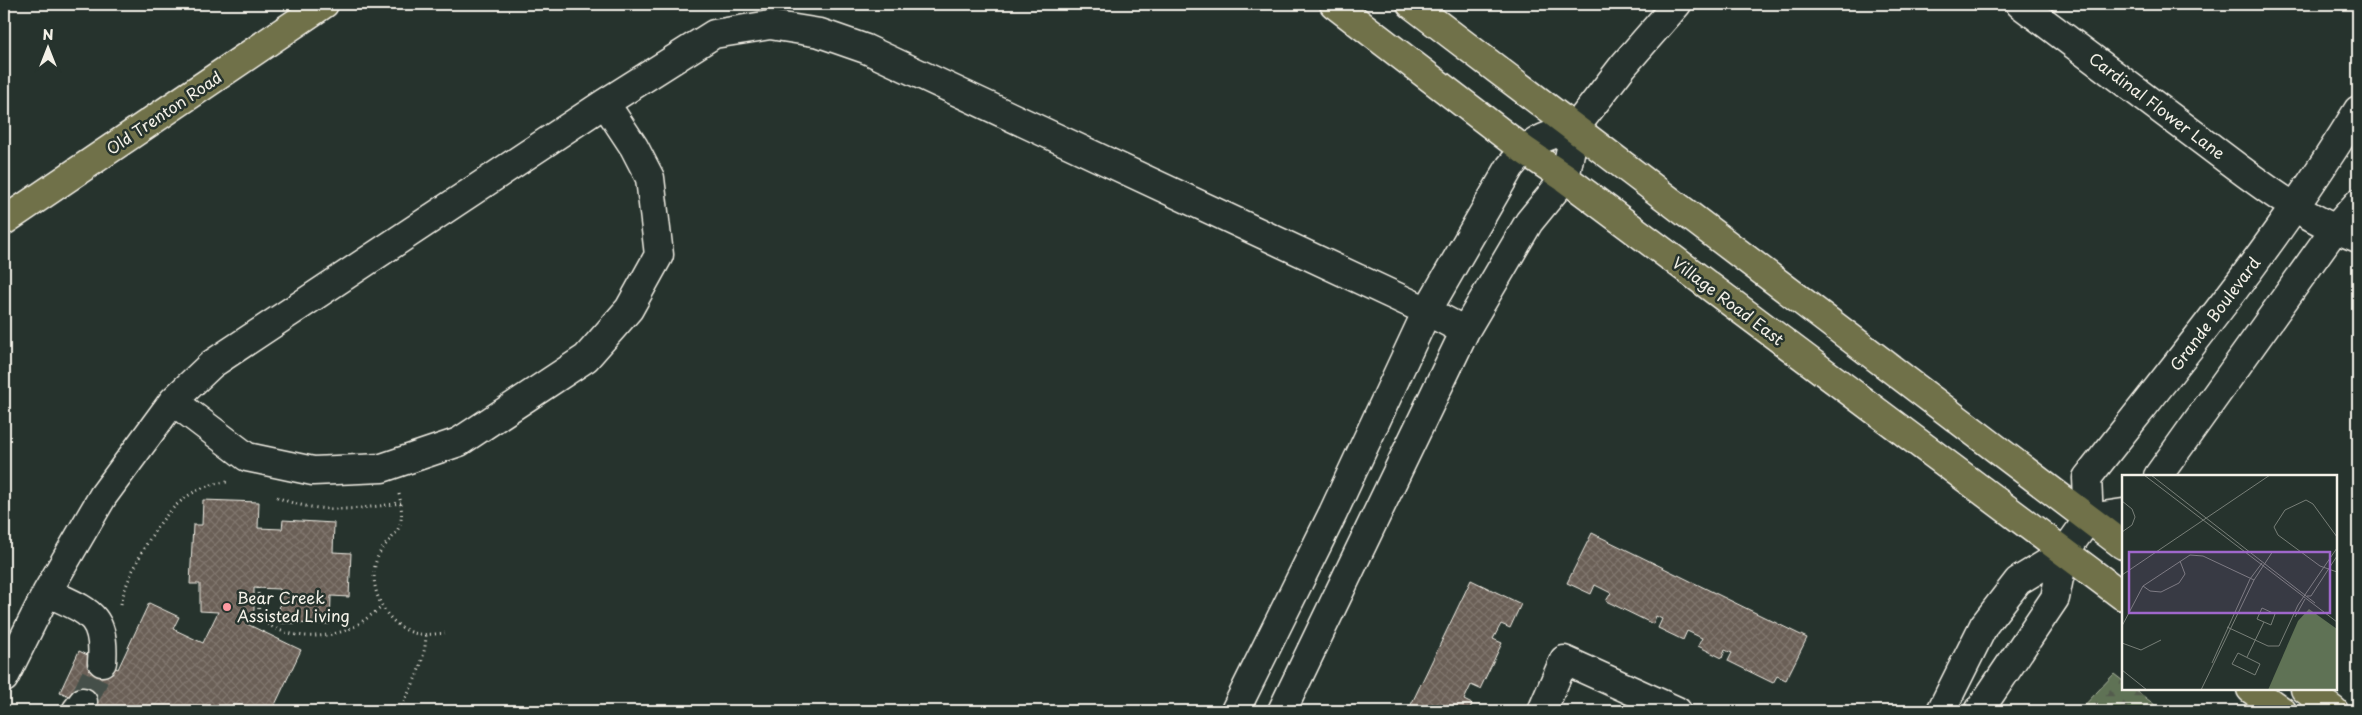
<svg xmlns="http://www.w3.org/2000/svg" width="2362" height="715" viewBox="0 0 2362 715" font-family="'Playpen Sans',sans-serif">
<style>
.forest{fill:url(#forest-firs);stroke:#aab29e}
.building{fill:url(#building-cross-hatch);stroke:#f4f1e8}
.lines{fill:none;stroke-linecap:round;stroke-linejoin:round}
.minor-tunnel{stroke:#455049;stroke-width:28;stroke-dasharray:28 14;stroke-linecap:butt}
.minor-casing{stroke:#f4f1e8;stroke-width:31}
.major-casing{stroke:#f4f1e8;stroke-width:31}
.path{stroke:#f4f1e8;stroke-width:3;stroke-dasharray:1 4;stroke-linecap:butt}
.minor{stroke:#26332d;stroke-width:28}
.major{stroke:#6f714a;stroke-width:28}
.poi-dot{fill:#ff9aa2;stroke:#26332d;stroke-width:2}
.labels{text-anchor:middle;stroke-width:5;stroke-linejoin:round;paint-order:stroke}
.street-label{font-size:16px;fill:#f4f1e8;stroke:#26332d}
.poi-label{font-size:16px;fill:#f4f1e8;stroke:#26332d;text-anchor:start}
.inset-road{fill:none;stroke:#787f78;stroke-width:1}
.view{fill:#9f67cb;fill-opacity:0.15;stroke:#9f67cb;stroke-width:2.5}
.inset-edge{fill:none;stroke:#f4f1e8;stroke-width:2.5}
</style>
<defs>
<pattern id="forest-firs" width="22" height="20" patternUnits="userSpaceOnUse" patternTransform="scale(1.25)"><rect width="22" height="20" fill="#5f7255"/><path d="M5 1l3.5 6h-7zM16 11l3.5 6h-7z" fill="#535b4d"/></pattern>
<pattern id="building-cross-hatch" width="8" height="8" patternUnits="userSpaceOnUse" patternTransform="scale(1.25)"><rect width="8" height="8" fill="#6a5f56"/><path d="M0 0l8 8M0 8l8-8" fill="none" stroke="#80766e"/></pattern>
</defs>
<rect width="100%" height="100%" fill="#26332d"/>
<filter id="ink" filterUnits="userSpaceOnUse"><feTurbulence type="fractalNoise" baseFrequency=".02" numOctaves="2"/><feDisplacementMap in="SourceGraphic" scale="10" xChannelSelector="R" yChannelSelector="G"/><feConvolveMatrix kernelMatrix="1 2 1 2 8 2 1 2 1" color-interpolation-filters="sRGB"/></filter>
<g filter="url(#ink)">
<path class="forest" d="M2114 674 2123 681V689H2134L2163 711H2079Z"/>
<path class="building" d="M203 500 259 502 258 528 282 529 283 520 334 523 333 552 351 553 349 597 331 596 330 624 279 623 280 589 254 588V610L247 624 301 650 272 711H102L60 692 79 651 118 669 149 603 179 617 173 629 203 643 218 612 200 611V584H190L193 525H202Z
M1592 533 1807 638 1786 680 1777 676 1773 683 1728 661 1732 653 1725 650 1722 658 1698 646 1702 638 1687 631 1683 640 1658 628 1662 619 1656 616 1653 624 1606 601 1611 593 1595 585 1591 594 1567 583Z
M1471 580 1521 604 1510 628 1501 624 1493 639 1502 643 1480 689 1471 685 1464 700 1472 704 1469 711H1408Z"/>
<g class="lines">
<path class="minor-tunnel" d="M83 702 102 662"/>
<defs>
<path id="minor" d="M2020 4C2079 48 2137 92 2196 136 2247 174 2298 217 2358 238
M173 401 247 457 313 471 382 468 459 442 586 358 629 309 659 255 650 178 634 147 605 103
M2158 476 2334 230 2358 203
M2089 518 2123 513
M47 592C86 611 106 613 102 662
M4 678 47 592 103 496 173 401 212 364 605 103 714 34 770 25 820 33 866 49 1427 311 1465 331
M76 711 83 702
M1235 711 1333 513 1427 311 1510 167C1531 141 1543 136 1575 128
M1282 711 1465 331 1529 222 1565 178 1575 128 1623 66 1677 4
M1542 711 1564 660 1677 711
M1941 711 1984 625 2018 581 2064 553 2089 518 2087 478C2181 358 2279 240 2358 110
M1979 711 2055 598 2064 553"/>
<path id="major" d="M1334 4 1524 150 1565 178 2123 596
M1411 4 2123 545
M4 221 324 4
M2251 689 2282 711
M2305 689 2334 711"/>
</defs>
<use href="#minor" class="minor-casing"/>
<use href="#major" class="major-casing"/>
<path class="path" d="M399 494C410 542 381 534 375 566 370 592 386 623 411 632 421 636 434 634 445 633
M277 497C317 515 359 509 401 503
M258 588 259 617C283 641 329 641 357 625 366 619 374 613 382 607
M121 604C124 588 132 572 139 558 158 521 184 485 228 482
M399 711C412 686 425 664 426 635"/>
<use href="#minor" class="minor"/>
<use href="#major" class="major"/>
</g>
</g>
<circle class="poi-dot" cx="227" cy="607" r="5"/>
<g class="labels">
<g class="street-label">
<text transform="translate(2157 106) rotate(37)" y="6">Cardinal Flower Lane</text>
<text transform="translate(164 113) rotate(-34)" y="6">Old Trenton Road</text>
<text transform="translate(1728 301) rotate(37)" y="6">Village Road East</text>
<text transform="translate(2215 314) rotate(-53)" y="6">Grande Boulevard</text>
</g>
<g class="poi-label">
<text x="237" y="604">Bear Creek<tspan x="237" dy="18">Assisted Living</tspan></text>
</g>
</g>
<g transform="translate(2122 475)">
<rect width="215" height="215" fill="#26332d"/>
<path d="M187 134 215 154V215H146L176 146Z" fill="#5f7255"/>
<path class="inset-road" d="M22 0 215 147M29 0 193 128M0 26 10 34 13 42 10 50 0 57M215 62 191 29 184 25 163 35 152 52 156 60 198 91 215 97M0 100 148 0M21 111 28 116 39 117 57 108 63 99 58 86M185 121H189L215 81M140 133 153 139 149 150 135 144ZM173 142 183 124M0 151 21 111 68 80 81 81 132 105M105 152 146 171H157L176 130 215 73M0 168 19 175 39 165M116 178 138 189 133 200 110 189ZM125 182 142 147M90 188 128 104 140 88M0 195 25 215M79 215 132 105 151 76"/>
<path class="view" d="M7 77H208V138H7Z"/>
<rect width="215" height="215" class="inset-edge"/>
</g>
<rect width="2362" height="715" fill="none" stroke="#26332d" stroke-width="20"/>
<rect x="10" y="10" width="2342" height="695" fill="none" stroke="#f4f1e8" stroke-width="2" filter="url(#ink)"/>
<g transform="translate(48 48)" stroke="#26332d" stroke-width="4" paint-order="stroke">
<path d="M0-4L9 19L0 12L-9 19Z" fill="#f4f1e8"/>
<text y="-8" font-size="14" font-weight="bold" text-anchor="middle" fill="#f4f1e8">N</text>
</g>
</svg>
